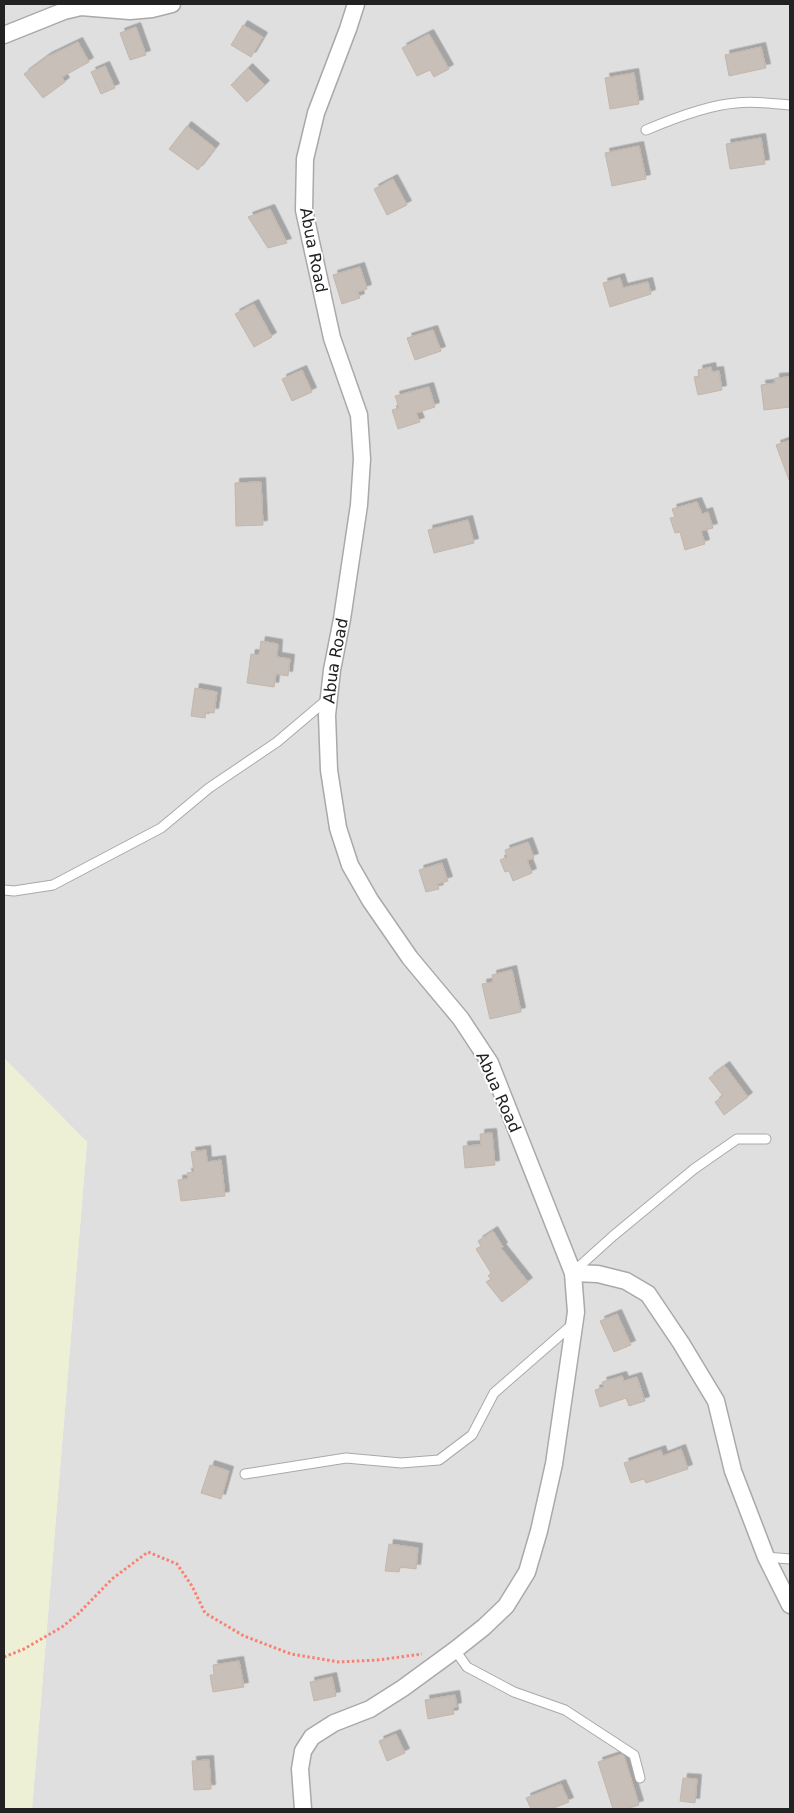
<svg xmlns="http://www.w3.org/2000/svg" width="794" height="1813" viewBox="0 0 794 1813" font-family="'DejaVu Sans',sans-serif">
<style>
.residential{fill:#e0dfdf}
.farmland{fill:#eef0d5}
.building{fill:#c7bfb8;stroke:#c4b6ab;filter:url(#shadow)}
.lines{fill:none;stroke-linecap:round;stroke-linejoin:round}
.service-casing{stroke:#a9a9a9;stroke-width:11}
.minor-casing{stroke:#a9a9a9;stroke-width:19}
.path{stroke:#fa8072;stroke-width:3;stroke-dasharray:2.5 2.5;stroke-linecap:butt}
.service{stroke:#fff;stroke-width:9}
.minor{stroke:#fff;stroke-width:16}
.labels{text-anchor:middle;stroke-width:4;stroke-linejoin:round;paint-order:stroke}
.street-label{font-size:16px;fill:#222;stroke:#fff}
</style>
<defs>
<filter id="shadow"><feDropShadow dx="4.5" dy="-4.5" stdDeviation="0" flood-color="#0004"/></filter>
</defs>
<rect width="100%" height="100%" fill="#f2efe9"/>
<path class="residential" d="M4 4H790V1809H32L87 1142 4 1058Z"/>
<path class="farmland" d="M4 1058 87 1142 32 1809H4Z"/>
<path class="building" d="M243 25 263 37 251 57 231 45Z
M136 27 146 55 130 60 120 33Z
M429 34 449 69 434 77 430 70 417 76 402 48Z
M78 42 89 62 62 77 65 82 43 98 24 74 47 57Z
M761 47 766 68 729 76 725 55Z
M105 66 115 88 101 94 91 72Z
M248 68 265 85 247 102 231 85Z
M634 73 639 104 610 109 605 78Z
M187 126 215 148 198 170 169 149Z
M761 138 765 164 730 169 726 144Z
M639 146 646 179 612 186 605 153Z
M393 179 407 205 387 215 374 189Z
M270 209 287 243 268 248 248 217Z
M360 267 367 289 358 292 360 298 342 304 333 275Z
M620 278 623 288 648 282 651 294 610 307 603 283Z
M254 304 272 337 254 347 235 314Z
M433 330 441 351 415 360 407 338Z
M711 367 712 372 719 371 722 390 698 395 694 377 699 376 698 370Z
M302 370 312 392 292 401 282 379Z
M790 377V407L764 410 761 385 775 383V378Z
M429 387 435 407 416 413 420 422 398 429 392 410 399 408 395 396Z
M790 440V480H789L776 445Z
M261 482 263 525 236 526 235 483Z
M697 502 702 514 708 512 713 528 701 531 705 544 685 550 680 532 675 533 670 518 675 517 672 509Z
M468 520 474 543 434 553 428 530Z
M261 641 278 644 277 657 290 659 288 676 276 674 274 687 247 683 251 654 259 655Z
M195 688 217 692 214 713 206 712 205 718 191 716Z
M528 842 534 858 527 860 532 873 513 881 509 871 505 872 500 860 507 857 505 850Z
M442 863 448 881 437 884 439 889 426 892 419 870Z
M512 970 521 1012 490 1019 482 984 493 982 492 975Z
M725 1066 748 1097 724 1115 715 1102 723 1096 709 1078Z
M492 1133 495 1165 465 1168 463 1146 481 1145 480 1134Z
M206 1150 207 1162 221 1160 225 1196 181 1201 178 1180 188 1179 187 1173 194 1172 191 1152Z
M493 1231 503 1247 501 1248 528 1282 502 1302 486 1282 491 1279 488 1276 491 1273 476 1249 481 1246 478 1241Z
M617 1314 631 1345 614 1352 600 1321Z
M622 1376 624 1381 637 1377 645 1401 629 1406 626 1398 600 1407 595 1390 604 1387 602 1382Z
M681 1449 688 1469 646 1483 644 1479 631 1483 624 1463 661 1450 663 1456Z
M210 1465 229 1471 221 1499 201 1493Z
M389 1544 418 1548 416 1569 400 1567 399 1572 385 1571Z
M239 1661 244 1687 213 1692 210 1675H214L213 1665Z
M332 1677 336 1696 314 1701 310 1682Z
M455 1695 457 1707 453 1708 454 1714 428 1719 425 1700Z
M396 1734 405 1753 387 1761 379 1741Z
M622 1754 624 1756 639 1805 626 1809H613L598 1762Z
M209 1760 211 1789 194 1790 192 1761Z
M683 1778 697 1779 695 1803 680 1801Z
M561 1784 569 1802 551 1809H531L526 1798Z"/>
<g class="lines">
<defs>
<path id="service" d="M646 130C672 119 707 105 736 103 754 101 772 103 790 105
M4 890 14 891 53 885 161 828 209 788 277 742 329 698
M573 1272 613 1236 694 1169 737 1139H766
M245 1474 346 1458 401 1463 439 1460 472 1435 494 1393 573 1324
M766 1557 790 1559
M455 1650 467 1667 514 1692 565 1710 634 1755 640 1778"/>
<g id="minor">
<path d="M4 35 64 11 81 7 130 11 152 9 172 4"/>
<path d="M573 1273 598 1274 626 1281 648 1294 681 1343 716 1401 733 1471 766 1557 790 1605"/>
<path id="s1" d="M303 1809 300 1769 303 1751 312 1737 334 1723 370 1709 403 1688 455 1650 484 1627 506 1606 527 1572 539 1531 554 1464 576 1312 573 1273 490 1063 461 1019 410 958 370 900 350 865 338 828 329 770 327 715 332 670 342 619 359 505 362 459 359 415 332 338 304 210 305 159 316 113 348 29 356 4"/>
</g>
</defs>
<use href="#service" class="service-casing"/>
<use href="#minor" class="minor-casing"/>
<path class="path" d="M4 1657 24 1649 62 1627 78 1614 112 1579 148 1552 177 1564 192 1586 205 1613 244 1636 291 1654 339 1662 378 1660 422 1654"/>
<use href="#service" class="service"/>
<use href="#minor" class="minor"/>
</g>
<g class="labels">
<g class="street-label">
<text transform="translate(314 250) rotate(79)" y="6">Abua Road</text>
<text dy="6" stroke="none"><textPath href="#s1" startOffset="1331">Abua Road</textPath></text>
<text transform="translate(499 1092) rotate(66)" y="6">Abua Road</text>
</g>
</g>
<rect width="794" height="1813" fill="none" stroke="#222222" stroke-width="10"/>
</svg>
